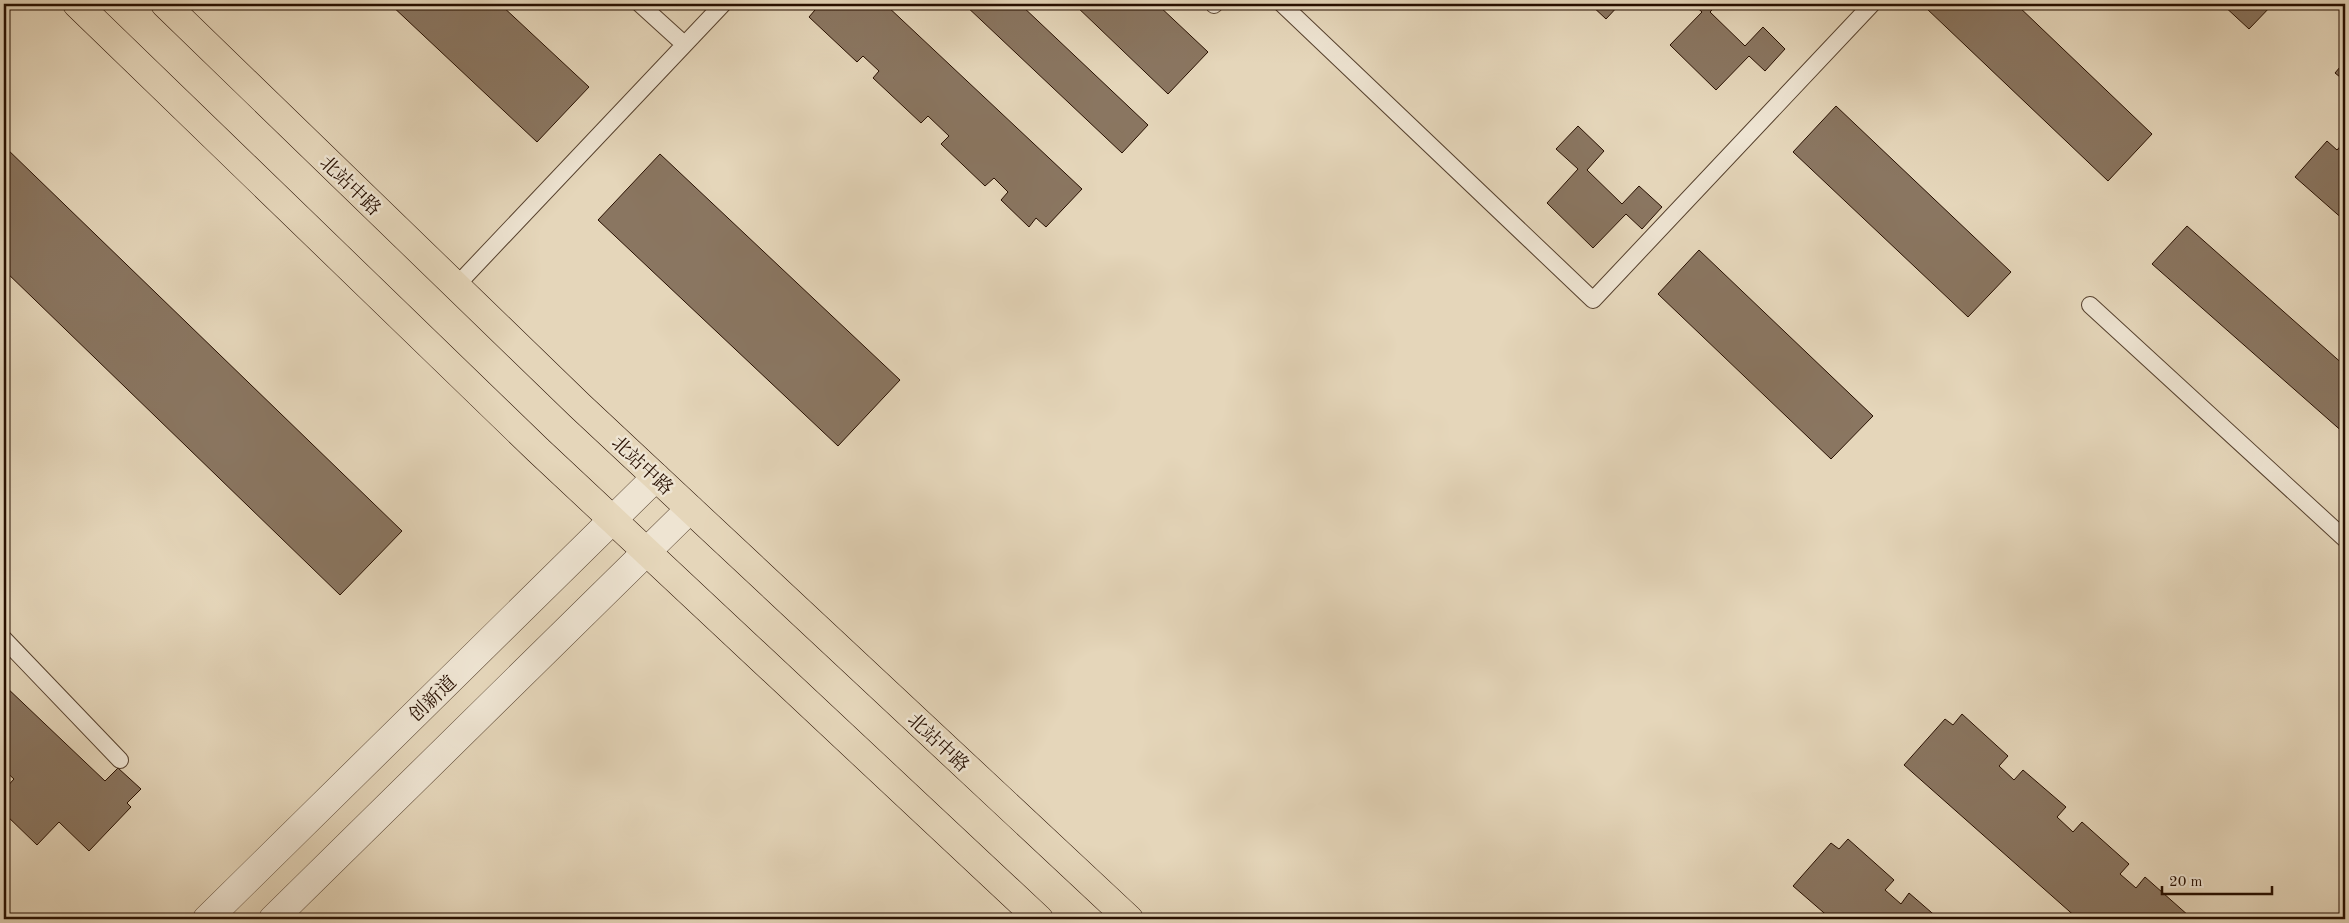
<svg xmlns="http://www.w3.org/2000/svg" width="2349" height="923" viewBox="0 0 2349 923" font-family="'Old Standard TT','Noto Serif SC',serif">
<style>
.building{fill:#8a7661;stroke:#270f00}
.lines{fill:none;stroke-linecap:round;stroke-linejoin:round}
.service-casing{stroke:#56412e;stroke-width:18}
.tertiary-casing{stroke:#56412e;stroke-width:29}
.primary-casing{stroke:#270f00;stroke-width:29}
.service{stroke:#eee4d2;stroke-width:16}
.tertiary{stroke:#eee4d2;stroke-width:28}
.primary{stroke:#e5d6ba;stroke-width:28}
.labels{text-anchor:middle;stroke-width:5;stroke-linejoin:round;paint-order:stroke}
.street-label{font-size:19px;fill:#270f00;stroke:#eee4d2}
</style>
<rect width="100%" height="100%" fill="#e5d6ba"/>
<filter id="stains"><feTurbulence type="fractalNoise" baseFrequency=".004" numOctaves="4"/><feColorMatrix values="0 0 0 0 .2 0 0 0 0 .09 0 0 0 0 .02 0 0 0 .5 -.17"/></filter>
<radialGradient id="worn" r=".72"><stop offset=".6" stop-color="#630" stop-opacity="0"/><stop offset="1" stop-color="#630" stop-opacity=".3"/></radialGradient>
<path class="building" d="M390 4H500L589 87 537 142Z
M808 4H885L1082 189 1046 227 1036 218 1029 227 1001 200 1008 192 994 178 985 186 941 144 949 136 928 116 921 123 873 78 879 71 863 56 857 62 809 17 815 10Z
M964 4H1020L1148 125 1122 153Z
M1074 4H1157L1208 52 1168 94Z
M1590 4H1620L1606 19Z
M1693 4H1718L1710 12 1745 46 1763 27 1785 49 1765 71 1749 56 1716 90 1670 45 1702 12Z
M1931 4H2016L2152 134 2108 181 1926 8Z
M2222 4H2273L2249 29Z
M2345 61V81L2335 73Z
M1836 106 2011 272 1968 317 1793 152Z
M1578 126 1604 151 1587 170 1622 204 1639 186 1662 207 1642 229 1626 214 1593 248 1547 203 1578 169 1556 149Z
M2327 141 2337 150 2345 141V221L2295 177Z
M4 146 402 531 340 595 4 270Z
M660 154 900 380 838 446 598 220Z
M2187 226 2345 366V434L2152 264Z
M1699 250 1873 416 1831 459 1658 294Z
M4 685 105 781 118 768 141 789 127 803 131 807 89 851 59 822 37 845 4 813V790L14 779 4 770Z
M1962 714 2008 756 1999 766 2014 780 2023 770 2066 807 2057 817 2073 832 2082 822 2129 864 2120 874 2136 888 2145 877 2189 916 2187 919H2078L1904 765 1945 719 1953 725Z
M1848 839 1894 880 1885 890 1901 904 1909 893 1939 919H1831L1793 886 1831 843 1839 849Z"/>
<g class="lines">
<defs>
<path id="service" d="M640 4 684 44
M1282 4 1593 300 1872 4
M1214 5 1215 4
M456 286 723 4
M2090 305 2345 539
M4 639 120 760"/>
<path id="tertiary" d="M207 919 656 477
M273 919 690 509"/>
<path id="primary" d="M77 4 538 450 1039 919
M165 4 580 406 1129 919"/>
</defs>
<use href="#service" class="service-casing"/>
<use href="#tertiary" class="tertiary-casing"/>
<use href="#primary" class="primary-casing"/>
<use href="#service" class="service"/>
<use href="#tertiary" class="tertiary"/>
<use href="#primary" class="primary"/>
</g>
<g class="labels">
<g class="street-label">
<text transform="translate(351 185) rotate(44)" y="7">北站中路</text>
<text transform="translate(643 465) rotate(43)" y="7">北站中路</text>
<text transform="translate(432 698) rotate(-44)" y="7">创新道</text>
<text transform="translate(939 742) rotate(43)" y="7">北站中路</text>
</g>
</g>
<rect width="2349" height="923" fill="none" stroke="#e5d6ba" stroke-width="20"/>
<rect x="5" y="5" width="2339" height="913" fill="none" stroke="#270f00" stroke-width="2.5"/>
<rect x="10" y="10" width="2329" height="903" fill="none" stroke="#270f00"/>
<path d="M2162 886v8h110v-8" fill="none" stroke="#270f00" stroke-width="2.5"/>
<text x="2169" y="886" font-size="15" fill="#270f00" stroke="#eee4d2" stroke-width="4" paint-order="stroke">20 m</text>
<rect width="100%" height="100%" filter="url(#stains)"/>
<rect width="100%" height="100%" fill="url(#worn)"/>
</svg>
